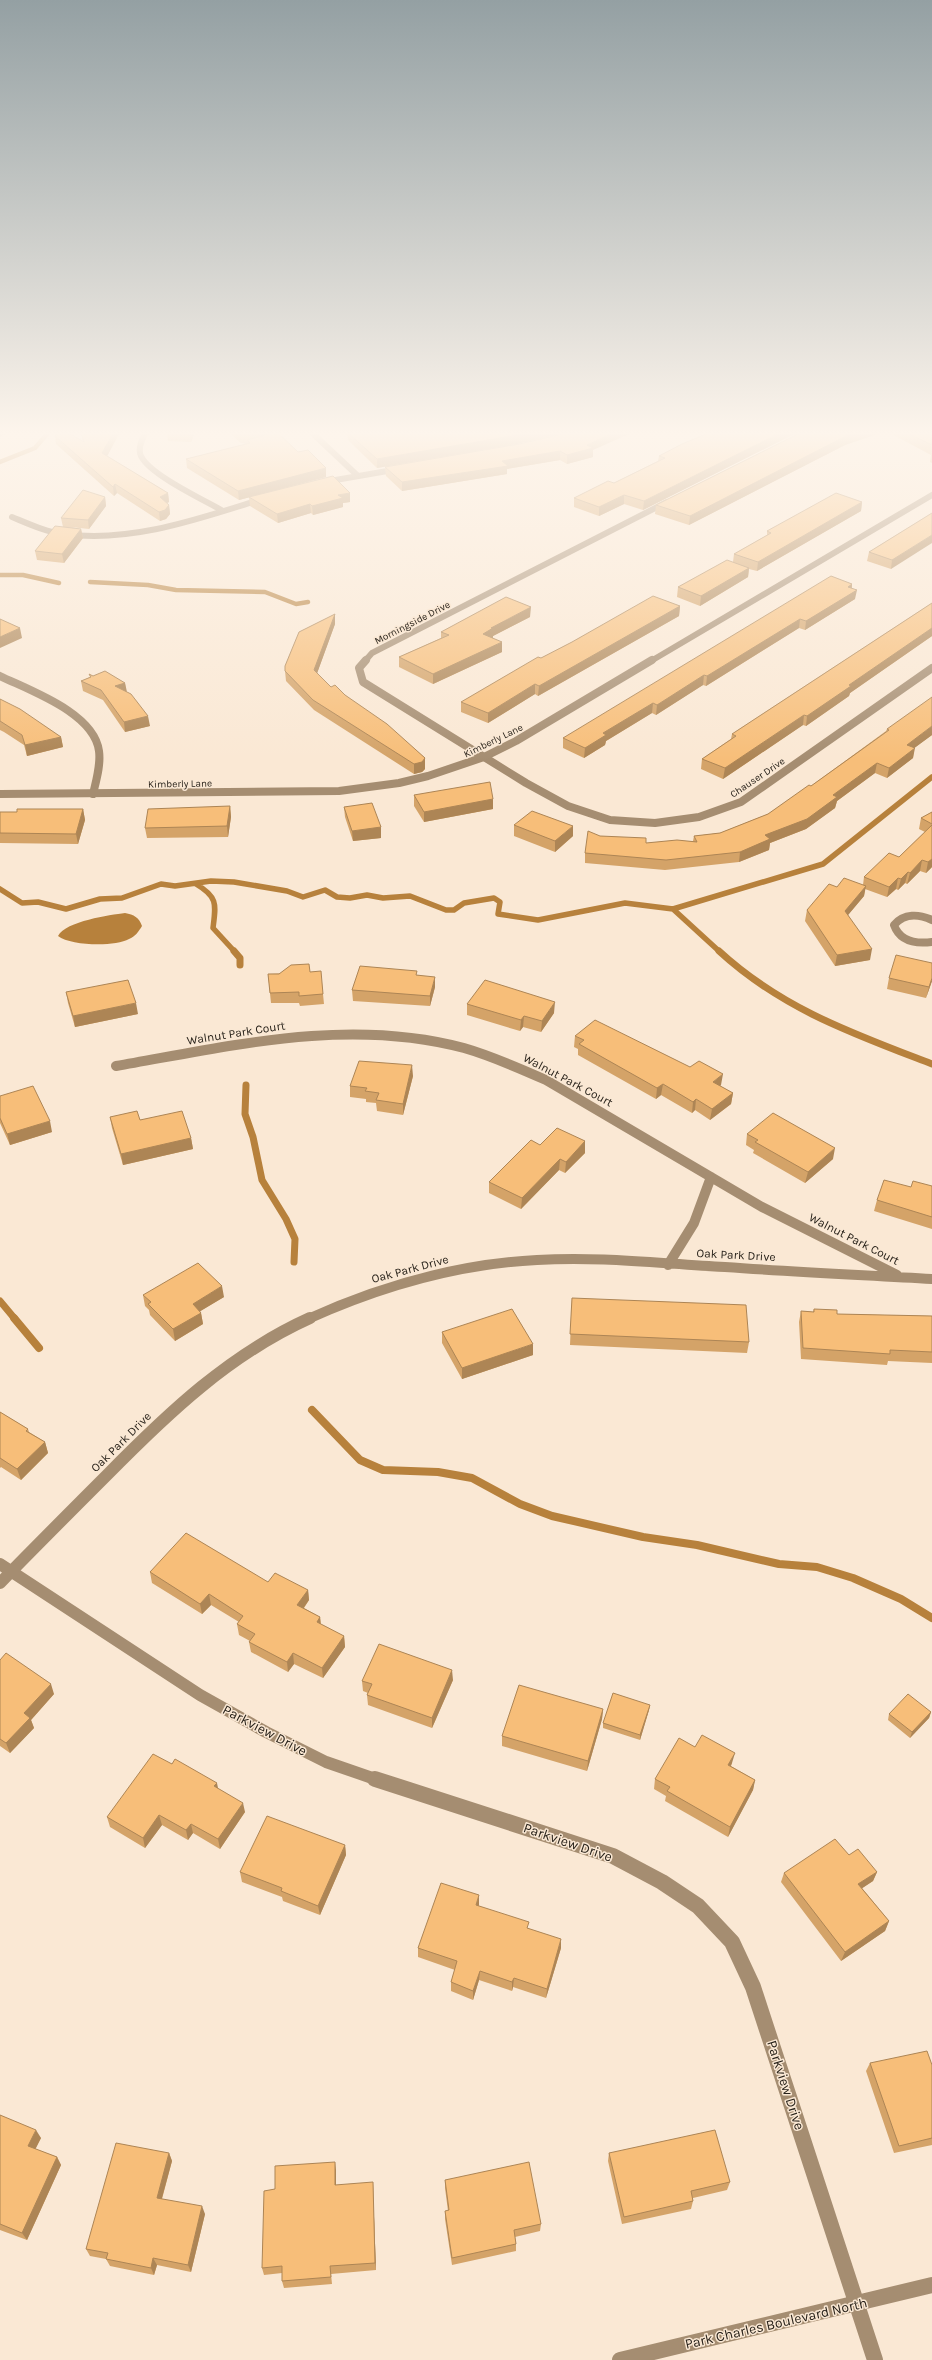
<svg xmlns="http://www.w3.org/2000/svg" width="932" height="2360" viewBox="0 0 932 2360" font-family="Karla,sans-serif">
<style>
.water{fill:#b7813c}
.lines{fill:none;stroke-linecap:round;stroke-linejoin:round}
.stream-far3{stroke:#b7813c;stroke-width:4.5}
.stream-far2{stroke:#b7813c;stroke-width:5.5}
.stream-far1{stroke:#b7813c;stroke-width:7}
.stream{stroke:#b7813c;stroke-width:8}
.minor-far4{stroke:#a58d71;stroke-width:6}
.minor-far3{stroke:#a58d71;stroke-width:8}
.minor-far2{stroke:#a58d71;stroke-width:10}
.minor-far1{stroke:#a58d71;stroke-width:12}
.minor{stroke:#a58d71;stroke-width:16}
.tertiary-far1{stroke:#a58d71;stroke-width:6}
.tertiary{stroke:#a58d71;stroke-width:8}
.wall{fill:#d4a368}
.shaded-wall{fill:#ad8555}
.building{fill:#f7be79;stroke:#ad8555}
.labels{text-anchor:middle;stroke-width:3;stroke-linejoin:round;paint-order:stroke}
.far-street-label{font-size:10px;fill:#28221a;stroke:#fae8d4}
.street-label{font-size:12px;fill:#28221a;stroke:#fae8d4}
.near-street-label{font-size:14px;fill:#28221a;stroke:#fae8d4}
</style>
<rect width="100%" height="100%" fill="#fae8d4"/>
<path class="water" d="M125 913C134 915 139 917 142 926 139 931 135 937 129 939 115 947 71 946 58 936 66 921 110 915 125 913Z"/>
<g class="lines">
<path class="stream-far3" d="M0 462 35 448 47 434
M0 575H23L59 583
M90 582 148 585 176 590 265 592 296 604 308 602"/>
<path class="stream-far2" d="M196 884C218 897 216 904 213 928L235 952
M0 889 22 903 38 902 66 909 100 899 122 898 161 884 175 886 211 881 234 882 287 891 303 897 325 890 337 897 350 898 367 895 383 898 410 896 446 910H454L464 903 494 898 500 902 498 914 538 920 625 903 673 909 823 864 932 777
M673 909 720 952"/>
<path class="stream-far1" d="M234 951 240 958V965
M719 951C782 1009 854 1034 932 1064
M246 1085 245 1114 253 1137 262 1180 286 1219 295 1239 294 1262
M0 1301 15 1319"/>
<path class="stream" d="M14 1318 39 1348
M312 1410 360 1460 383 1470 438 1472 472 1478 520 1504 552 1516 643 1537 697 1545 779 1564 817 1567 853 1578 901 1599 932 1618"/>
<path class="minor-far4" d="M147 430C143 437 137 448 141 456 150 475 204 500 223 511
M309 430 358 476
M324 482 399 469
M12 517C29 524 46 532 64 534 132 543 198 519 262 499
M365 661 372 653 667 502"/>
<path class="minor-far3" d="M366 660 359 668 363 682 526 783 568 806 610 820 655 823 699 817 741 802 932 668
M0 676C31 691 94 713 99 751 101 765 96 781 93 794
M932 920C919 914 904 913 894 925 900 942 916 944 932 942"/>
<path class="minor-far2" d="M116 1066C231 1046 348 1017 464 1048 492 1056 519 1068 546 1080L762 1207 897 1275
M668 1265 694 1223 711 1177
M308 1319C381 1286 457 1264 537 1260 600 1256 663 1264 725 1267 794 1272 863 1275 932 1279"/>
<path class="minor-far1" d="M0 1564 200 1695 266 1732 326 1762 378 1780
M0 1583C35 1547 71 1511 107 1475 168 1413 230 1354 310 1318"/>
<path class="minor" d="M375 1779 613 1856 662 1882 698 1906 732 1942 753 1987 875 2360
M620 2360 932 2285"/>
<path class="tertiary-far1" d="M651 661 932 495"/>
<path class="tertiary" d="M0 794 339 791 399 783 428 776 484 757 516 741 652 660"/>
</g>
<path class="wall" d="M80 430H121L107 456 168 493 169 502 167 503 169 505 170 514 166 519 160 521 117 493 114 496 56 444 55 436 83 441Z
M196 430 191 442 168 441 167 433Z
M226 430H275L298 452 326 477 239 500 187 468 186 459 247 444 241 443Z
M716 430H802L643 510 624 504 599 516 574 507V498L614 483 658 461 659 456Z
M806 430H932V463L930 462 931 455 886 431 845 445 689 525 655 514 656 505Z
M347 432 555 435 517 444 377 468 348 440Z
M558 435 593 450V457L567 464 560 460 507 469V474L402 491 386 476 385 467 519 444Z
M105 497 106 506 89 529 70 527 81 529 83 538 64 563 37 560 35 551 63 527 61 518Z
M249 497 350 502 343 503V507L313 515 311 513 278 523 250 506Z
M862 502 861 511 757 571 749 569 748 577 700 606 677 597 678 587 733 562 734 554 767 535V531Z
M932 513 891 569 867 561 869 552Z
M852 584V588L855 599 805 630 799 628 706 686 703 685 656 715 652 713 606 741 605 745 584 758 563 748V738Z
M932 603V636L850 693 849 696 806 726 803 725 723 779 701 769 702 759 731 739 732 734Z
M680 606 679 616 538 696 535 694 488 723 461 712V702L541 658Z
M335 614V624L317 673 331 687 345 695 425 758V769L422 772 414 774 314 710 286 681 285 671Z
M530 617 493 636V638L502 652 433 684 399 667V657L441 638V632Z
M89 674 93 676 125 683 126 692 150 726 125 732 103 700 83 691 81 681 90 677Z
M0 699 61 737 63 747 27 756 24 745 4 732 0 730Z
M887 729 932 735 914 748 913 758 887 778 875 773 837 801 835 808 806 829 770 843 769 850 739 862 665 870 585 863V853L600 836 646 843 693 841 694 836 720 833 768 814 811 786 886 731Z
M414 795 493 799V809L424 822 414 806Z
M230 806 231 817 228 837 147 838 145 828Z
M344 807 381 827V838L353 841 345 817Z
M83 809 85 820 78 844 0 843V812H17Z
M932 812V867L926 873 920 871 907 884 905 883 898 890 896 889 887 897 865 889 864 896 848 915 870 960 835 966 805 921 807 910 837 887 863 885 864 877 899 857 925 832 919 829 921 818Z
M514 825 573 836 555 852 514 836Z
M310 972 323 994 324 1004 300 1006 299 1003H271L268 974Z
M418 975 435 987 430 1006 353 1001 352 990Z
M889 978 932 981 926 998 887 989Z
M66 992 138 1014 75 1027 68 1003Z
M467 1004 554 1013 541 1032 523 1027 520 1031 467 1015Z
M575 1036 721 1085 720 1086 733 1093 731 1104 710 1120 695 1110 692 1113 661 1095 656 1099 578 1055V1049L574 1047Z
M413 1076 403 1115 377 1111 376 1103 366 1102V1099L350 1097V1086Z
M0 1096 52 1132 10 1145 0 1123Z
M110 1117 140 1120 191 1138 193 1149 123 1165 112 1128Z
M747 1134 833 1159 805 1183 753 1153 754 1150 746 1145Z
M585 1141V1153L565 1173 559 1170 521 1209 489 1193V1182L540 1145Z
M932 1186V1229L874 1211 877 1200 911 1187Z
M143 1295 224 1297 200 1311 201 1313 203 1324 175 1341 150 1315 149 1310 145 1306Z
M572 1298 749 1342 747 1353 570 1345Z
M814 1309 837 1314 932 1316V1363L888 1361 887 1365 801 1359 799 1322 801 1311 813 1312Z
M442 1332 533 1355 462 1379 442 1343Z
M0 1412 28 1429 29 1432 45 1442 48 1453 21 1480 1 1467 0 1468Z
M150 1572 268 1582 308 1590 309 1600 304 1608 320 1617 321 1625 344 1636 345 1647 323 1678 294 1664 288 1672 251 1652 249 1642 250 1641 239 1635 237 1624 239 1622 211 1605 202 1614 152 1583Z
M0 1660 54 1694 31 1720 34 1728 10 1753 0 1746Z
M453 1680 432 1728 368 1705 367 1695 368 1693 363 1691 362 1681Z
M650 1705 649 1710 640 1740 603 1728V1723Z
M603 1709 602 1719 587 1771 502 1746V1736Z
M931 1712 929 1718 910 1738 888 1720 889 1714Z
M695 1747 732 1763 731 1766 755 1780 753 1790 728 1837 665 1801 666 1796 654 1789 655 1779Z
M172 1764 218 1789 245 1812 220 1849 193 1833 188 1840 162 1825 145 1848 110 1827 107 1817Z
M345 1845 346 1855 320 1915 283 1901 282 1897 242 1882 240 1872Z
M877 1872 873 1881 862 1888 889 1921 885 1931 841 1961 781 1882 784 1873Z
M479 1905V1906L528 1928 561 1948 546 1998 513 1987 512 1991 479 1980 473 2000 451 1991V1982L455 1970 418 1957V1948Z
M870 2063 932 2065V2145L894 2153 866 2071Z
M0 2115 41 2138 35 2149 57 2157 61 2165 27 2240 0 2230Z
M169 2153 172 2161 162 2199 205 2214 191 2272 157 2265 154 2275 110 2266 106 2259 90 2256 86 2249Z
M609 2153 730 2182 727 2190 693 2198V2201L691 2209 622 2224 608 2161Z
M336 2170V2185L373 2190 376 2270 331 2274 332 2284 284 2288 282 2281V2273L264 2275 262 2268 275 2189Z
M445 2180 541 2224 540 2231 515 2237 516 2244V2251L452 2265 445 2219V2211H448L445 2188Z"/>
<path class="shaded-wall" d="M0 430H12L0 437Z
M115 430H121L104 462 102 453Z
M191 430H196L191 442 190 433Z
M541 430H569L555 435 517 444 377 468V459Z
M620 430H638L593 450V457L567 464V455L587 445Z
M786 430H802L643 510 644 501Z
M866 430H886V431L845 445 689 525 690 516 846 436Z
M560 451V460L507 469V474L402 491V482L502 461Z
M326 468V477L239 500 238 491Z
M115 484 117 493 114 496 113 487Z
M168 493 169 502 161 506 160 497Z
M350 493V502L343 503V507L313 515 312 506 338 495Z
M624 495V504L599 516V507Z
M105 497 106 506 89 529 88 520Z
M862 502 861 511 757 571 758 562Z
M310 504 311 513 278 523 277 514Z
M169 505 170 514 166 519 160 521 159 512Z
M81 529 83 538 64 563 62 554Z
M932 535V543L891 569 892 560Z
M749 568 748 577 700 606 701 596Z
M852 584 851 593 857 590 855 599 805 630 806 621 848 587Z
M680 606 679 616 538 696 539 686Z
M531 607 530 617 493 636V638L483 644V634L491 628Z
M335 614V624L315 679 314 670Z
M800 619 799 628 706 686 707 676Z
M20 628 22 638 0 648V637Z
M932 628V636L850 693 849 696 806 726 807 716 849 685Z
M502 642V652L433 684V674Z
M704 675 703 685 656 715 657 705Z
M125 683 127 692 115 686Z
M535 684V694L488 723V713Z
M653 703 652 713 606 741 605 745 584 758 585 748 603 733Z
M804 715 803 725 723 779 725 768Z
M148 716 150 726 125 732 124 722Z
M932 726V735L905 755 907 745Z
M61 737 63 747 27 756 25 745Z
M915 748 913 758 887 778 889 768Z
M425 758V769L422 772 414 774V764Z
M877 763 875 773 837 801 835 808 806 829 770 843 769 850 739 862 740 852 765 835 833 795Z
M493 799V809L424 822V812Z
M230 806 231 817 228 837 227 826Z
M83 809 85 820 78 844 76 834Z
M573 826V836L555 852V841Z
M381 827V838L353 841 352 831Z
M932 859V867L926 873 928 862Z
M922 860 920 871 907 884 910 873Z
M908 872 905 883 898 890 901 879Z
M898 878 896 889 887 897 889 887Z
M866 886 864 896 843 921 845 911Z
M872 949 870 960 835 966 837 955Z
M435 977V987L430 1006V996Z
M932 978V981L926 998 929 987Z
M555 1002 554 1013 541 1032 542 1021Z
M136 1003 138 1014 75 1027 73 1016Z
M524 1016 523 1027 520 1031 521 1020Z
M412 1065 413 1076 403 1115V1104Z
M723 1074 721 1085 712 1093 713 1082Z
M663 1084 661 1095 656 1099 657 1088Z
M733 1093 731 1104 710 1120 712 1109Z
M696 1099 695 1110 692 1113 693 1102Z
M50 1121 52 1132 10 1145 7 1134Z
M191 1138 193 1149 123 1165 121 1154Z
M585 1141V1153L565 1173 566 1162Z
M835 1148 833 1159 805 1183 808 1172Z
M560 1159 559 1170 521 1209 522 1198Z
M222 1286 224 1297 194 1315 193 1304Z
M201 1313 203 1324 175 1341 173 1329Z
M533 1344V1355L462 1379V1368Z
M45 1442 48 1453 21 1480 17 1469Z
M308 1590 309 1600 298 1616 297 1605Z
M209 1594 211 1605 202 1614 200 1604Z
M320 1617 321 1627 317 1622Z
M344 1636 345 1647 323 1678 322 1668Z
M293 1653 294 1664 288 1672 287 1662Z
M452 1670 453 1680 432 1728V1718Z
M51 1684 54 1694 31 1720 34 1728 10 1753 6 1743 24 1713Z
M650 1705 649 1710 640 1740V1735Z
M603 1709 602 1719 587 1771 588 1761Z
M931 1712 929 1718 910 1738 912 1732Z
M735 1753 732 1763 726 1775 728 1765Z
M755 1780 753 1790 728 1837 730 1827Z
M217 1783 219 1793 214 1786Z
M243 1803 245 1812 220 1849 218 1839Z
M159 1815 162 1825 145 1848 143 1838Z
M191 1824 193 1833 188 1840 186 1830Z
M345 1845 346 1855 320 1915 318 1906Z
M877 1872 873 1881 855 1893 858 1884Z
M479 1895V1905L476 1914V1905Z
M889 1921 885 1931 841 1961 845 1952Z
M561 1939V1948L546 1998 547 1989Z
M480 1971 479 1980 473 2000V1991Z
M514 1978 513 1987 512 1991V1982Z
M36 2130 41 2138 33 2154 28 2146Z
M169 2153 172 2161 160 2205 157 2198Z
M57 2157 61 2165 27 2240 22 2233Z
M335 2162 336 2170V2192L335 2185Z
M373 2182V2190L376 2270 375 2263Z
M202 2206 205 2214 191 2272 188 2265Z
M153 2258 157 2265 154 2275 151 2268Z"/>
<path class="building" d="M59 430H63L84 442 80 430H115L102 453 168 493 160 497 169 505 165 510 159 512 115 484 113 487 55 436Z
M169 430H191L190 433H167Z
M235 430H275L298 452 308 450 326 468 238 491 186 459 250 443 247 440 265 435H241Z
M347 430H541L517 435 377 459 347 432Z
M572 430H620L587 445 593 448 567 455 560 451 502 461 508 466 402 482 385 467 519 444 558 435Z
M716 430H786L644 501 624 495 599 507 574 498 608 481 614 483 665 458 659 456 682 444Z
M806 430H866L846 436 690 516 656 505Z
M901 430H932V445Z
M333 476 350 493 338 495 343 498 312 506 310 504 277 514 249 497Z
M83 490 105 497 88 520 61 518Z
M836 493 862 502 758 562 734 554 771 533 767 531Z
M932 513V535L892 560 869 552Z
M55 526 81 529 62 554 35 551Z
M727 560 749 568 701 596 678 587Z
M831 576 852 584 848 587 857 590 806 621 800 619 707 676 704 675 657 705 653 703 603 733 606 735 585 748 563 738Z
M653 596 680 606 539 686 535 684 488 713 461 702 538 657 541 658 572 642Z
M506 597 531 607 491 628H493L483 634 502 642 433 674 399 657 449 635 441 632Z
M932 603V628L849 685 851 686 807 716 804 715 725 768 702 759 736 736 732 734Z
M335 614 314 670 331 687 335 685 345 695 387 724 425 758 422 762 414 764 313 700 285 671V666L299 632Z
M0 619 20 628 0 637Z
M105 671 125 683 115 686 131 694 148 716 124 722 101 690 81 681 91 677 89 674 93 676Z
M932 697V726L907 745 915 748 889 768 877 763 833 795 837 797 807 819 765 835 770 839 740 852 666 860 585 853 588 831 600 836 646 838V843L677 840 697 842 694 836 720 833 768 814 809 785 811 786 889 730 887 729Z
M0 699 20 709 61 737 25 745 22 735 0 721Z
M490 782 493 799 424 812 414 795Z
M372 803 381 827 352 831 344 807Z
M230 806 227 826 145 828 148 809Z
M17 809H83L76 834 0 833V812H17Z
M532 811 573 826 555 841 514 825Z
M932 812V824L921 818Z
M932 825V859L928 862 922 860 910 873 908 872 901 879 898 878 889 887 864 877 889 853 899 857Z
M844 878 866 886 845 911 872 949 837 955 807 910 829 884 837 887Z
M896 955 932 963V978L929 987 889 978Z
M309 964 310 972 321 971 323 994 299 996V992L270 993 268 974H279L291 965Z
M360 966 417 971 416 975 435 977 430 996 352 990Z
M128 980 136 1003 73 1016 66 992Z
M485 980 555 1002 542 1021 524 1016 521 1020 467 1004Z
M595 1020 690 1067 699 1061 723 1074 713 1082 733 1093 712 1109 696 1099 693 1102 663 1084 657 1088 579 1044 584 1040 575 1036Z
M359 1061 412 1065 403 1104 376 1100 379 1093 365 1091 367 1088 350 1086Z
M33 1086 50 1121 7 1134 0 1118V1096Z
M137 1111 140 1120 182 1111 191 1138 121 1154 110 1117Z
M773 1113 835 1148 808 1172 755 1142 758 1140 747 1134Z
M557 1128 585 1141 566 1162 560 1159 522 1198 489 1182 531 1140 540 1145Z
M884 1180 911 1187 913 1181 932 1186V1217L877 1200Z
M198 1263 222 1286 193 1304 201 1313 173 1329 148 1304 151 1302 143 1295Z
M572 1298 746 1305 749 1342 570 1334Z
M512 1309 533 1344 462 1368 442 1332Z
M814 1309 837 1310V1314L932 1316V1352L890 1350V1354L803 1348 801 1311 814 1312Z
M0 1412 28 1429 26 1431 45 1442 17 1469 0 1458Z
M186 1533 268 1582 275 1573 308 1590 297 1605 320 1617 317 1622 344 1636 322 1668 293 1653 287 1662 249 1642 255 1634 237 1624 243 1616 209 1594 200 1604 150 1572Z
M379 1644 452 1670 432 1718 367 1695 372 1684 362 1681Z
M6 1653 51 1684 24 1713 30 1718 6 1743 0 1739V1660Z
M519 1685 603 1709 588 1761 502 1736Z
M613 1693 650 1705 640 1735 603 1723Z
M908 1694 931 1712 912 1732 889 1714Z
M702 1735 735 1753 728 1765 755 1780 730 1827 667 1791 670 1787 655 1779 679 1738 695 1747Z
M153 1754 172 1764 175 1759 217 1783 214 1786 243 1803 218 1839 191 1824 186 1830 159 1815 143 1838 107 1817Z
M267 1816 345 1845 318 1906 281 1891 282 1888 240 1872Z
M835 1839 849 1855 858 1849 877 1872 858 1884 889 1921 845 1952 784 1873Z
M441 1883 479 1895 476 1905 529 1922 527 1928 561 1939 547 1989 514 1978 512 1982 480 1971 473 1991 451 1982 457 1961 418 1948Z
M927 2051 932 2065V2138L899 2146 870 2063Z
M0 2115 36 2130 28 2146 57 2157 22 2233 0 2224Z
M715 2130 730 2182 691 2191 693 2201 624 2217 609 2153Z
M116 2143 169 2153 157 2198 202 2206 188 2265 153 2258 151 2268 106 2259 108 2253 86 2249Z
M335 2162V2185L373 2182 375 2263 330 2266 331 2277 282 2281V2266L262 2268 264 2191 275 2189V2166Z
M529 2162 541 2224 514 2230 516 2244 452 2258 445 2211 449 2210 445 2180Z"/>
<linearGradient id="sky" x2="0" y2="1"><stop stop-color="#94a0a3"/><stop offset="0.57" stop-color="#fdf5ec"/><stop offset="1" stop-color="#fdf5ec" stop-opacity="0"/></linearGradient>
<rect width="932" height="760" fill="url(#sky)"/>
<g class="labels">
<g class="far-street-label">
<text transform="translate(412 622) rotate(-27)" y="4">Morningside Drive</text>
<text transform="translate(493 740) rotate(-26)" y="4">Kimberly Lane</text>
<text transform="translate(757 777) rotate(-34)" y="4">Chauser Drive</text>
<text transform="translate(180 783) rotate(-1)" y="4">Kimberly Lane</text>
</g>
<g class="street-label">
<text transform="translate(236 1033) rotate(-9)" y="4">Walnut Park Court</text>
<text transform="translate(568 1080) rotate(28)" y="4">Walnut Park Court</text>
<text transform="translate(854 1239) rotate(27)" y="4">Walnut Park Court</text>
<text transform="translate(736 1255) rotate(3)" y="4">Oak Park Drive</text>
<text transform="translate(410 1269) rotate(-15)" y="4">Oak Park Drive</text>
<text transform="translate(121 1442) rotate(-45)" y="4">Oak Park Drive</text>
</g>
<g class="near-street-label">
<text transform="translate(265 1730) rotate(28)" y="5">Parkview Drive</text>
<text transform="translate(568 1842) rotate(19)" y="5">Parkview Drive</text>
<text transform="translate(786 2085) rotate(72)" y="5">Parkview Drive</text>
<text transform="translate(776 2323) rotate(-13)" y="5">Park Charles Boulevard North</text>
</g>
</g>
</svg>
